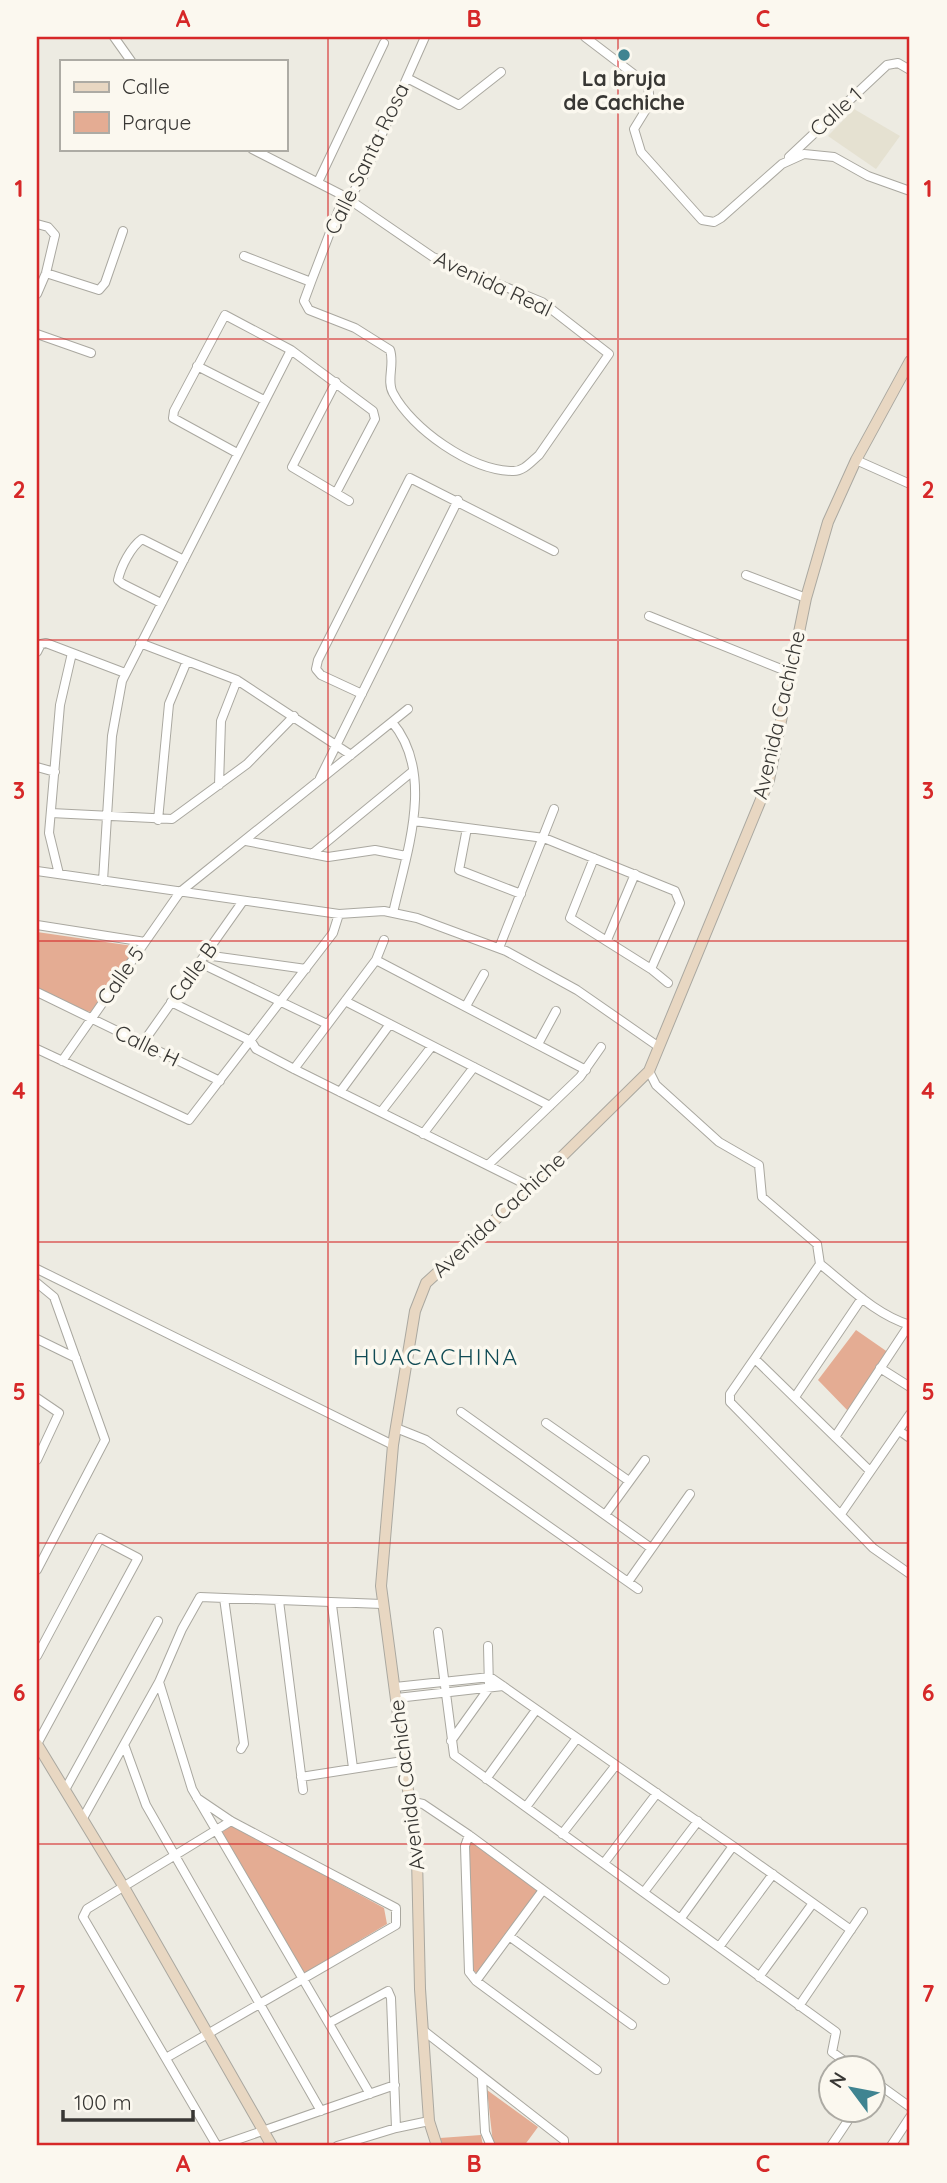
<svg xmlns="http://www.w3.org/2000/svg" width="947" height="2183" viewBox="0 0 947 2183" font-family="Quicksand,sans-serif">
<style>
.built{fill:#e5e1d1}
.green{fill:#e4ac93}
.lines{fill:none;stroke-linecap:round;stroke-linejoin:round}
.street-casing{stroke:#aaa8a0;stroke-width:10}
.secondary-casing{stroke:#aaa8a0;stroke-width:12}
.street{stroke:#fff;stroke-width:8}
.secondary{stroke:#e8d7c2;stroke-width:10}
.grid{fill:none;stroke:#d62828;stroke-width:2;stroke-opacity:0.55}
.poi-dot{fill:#3f8491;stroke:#fbf8ef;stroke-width:2.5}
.labels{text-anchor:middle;stroke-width:7;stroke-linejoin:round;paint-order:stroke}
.poi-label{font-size:21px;font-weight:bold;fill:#383734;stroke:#fbf8ef}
.street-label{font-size:21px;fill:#383734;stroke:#fbf8ef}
.neighbourhood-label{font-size:23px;letter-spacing:2px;fill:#104b55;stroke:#fbf8ef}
.neatline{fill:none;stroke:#d62828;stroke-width:2.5}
.grid-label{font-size:23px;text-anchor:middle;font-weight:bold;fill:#d62828}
</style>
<rect width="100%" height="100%" fill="#edebe2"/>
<path class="built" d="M854 109 900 136 876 169 828 136Z"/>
<path class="green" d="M37 932 133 946 136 949 91 1012 85 1011 37 989Z
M856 1330 892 1355 850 1413 818 1380Z
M232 1825 384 1908 387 1924 303 1974 221 1833Z
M472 1843 538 1890 479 1974 472 1970 468 1846Z
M487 2090 538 2127 524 2146H497L493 2143Z
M481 2135 483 2146H443L440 2138Z"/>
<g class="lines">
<defs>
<path id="street" d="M114 37 131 61
M585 37 648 85 650 103 634 129 641 152 702 220 714 222 721 218 782 164 804 154 834 157 868 176 910 191
M407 78 459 105 501 72
M789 157 887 65 898 63 910 70
M318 182 384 43
M37 224 48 227 55 235 46 273 37 294
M244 256 311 282 304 301 309 310 355 328 390 350C395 364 386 381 393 393 412 429 470 470 512 471 523 472 531 462 539 455L609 354 542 302 433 257 344 196 252 149
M46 273 99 290 105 283 123 231
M311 282 344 196 354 191 363 177 425 37
M37 334 91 353
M197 366 264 400
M336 382 292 467 349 501
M237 453 173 418 174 411 225 315 291 350 373 411 375 419 336 493
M856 460 910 484
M746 575 806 598
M161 603 123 584 118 580C121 566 131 547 142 539L184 560
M649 616 791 673
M140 643 237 680 351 755
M37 652 41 644 46 643 125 673
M362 694 321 675 316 669 318 660 410 478 554 551
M392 722C436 774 406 854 393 913
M37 767 55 772
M320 778 458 500
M219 785 221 721 237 680
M51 813 172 819 247 764 294 716
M158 820 169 704 187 661
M414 821 544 838 675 891 680 903 651 969
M467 828 459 870 521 894
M246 841 328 857 375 850 406 856
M312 854 413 771
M594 858 570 918 651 969 668 983
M37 871 339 914 384 911 417 918 506 951 577 990 659 1047
M59 874 49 833 60 705 72 653
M103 881 112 736 122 681 291 350
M37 925 145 942
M607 940 635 874
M499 948 554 809
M205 955 306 969
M376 960 586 1070
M200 963 327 1024
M37 992 220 1081
M345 1001 550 1106
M171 1002 251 1041 256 1049 294 1069 531 1187
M466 1006 484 974
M142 1044 243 901
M538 1044 556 1011
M37 1049 189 1120 333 933 339 914
M62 1061 180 892 408 709
M294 1069 376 960 384 940
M649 1071 656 1085 719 1142 759 1165 762 1197 817 1244 820 1264C848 1286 876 1315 910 1325
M340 1092 390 1024
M381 1112 432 1046
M423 1134 474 1067
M488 1165 580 1077 601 1047
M820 1264 730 1394V1402L873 1548 910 1574
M37 1269 393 1445
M37 1283 54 1297 105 1440 37 1570
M37 1339 76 1358
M755 1359 870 1471
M880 1368 910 1387
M795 1397 862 1298
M37 1398 59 1413 37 1460
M461 1412 651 1548
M546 1423 629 1481
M396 1428 426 1440 638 1589
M899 1431 910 1438
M835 1437 909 1325
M841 1514 910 1414
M605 1515 645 1460
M628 1582 690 1494
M224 1598 244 1744 241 1749
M279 1601 303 1790
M332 1605 353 1768
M438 1632 454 1755 836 2032 832 2052 854 2068
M37 1656 100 1538 138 1558 37 1744
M159 1682 192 1789 370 2094
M395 1687 490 1677 616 1765
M397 1698 503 1686
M451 1741 489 1688 488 1646
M125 1747 146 1805 321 2111
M301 1777 403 1761
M486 1779 536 1710
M66 1788 158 1621
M409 1801 423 1804 469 1835 665 1980
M526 1807 577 1738
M83 1818 159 1682 182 1629 200 1597 382 1604
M562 1834 616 1765 733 1846
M469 1835 465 1846 469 1972 476 1981 597 2070
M604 1863 657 1793
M644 1892 698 1821
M681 1918 733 1846 851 1930
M509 1936 632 2025
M719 1947 773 1874
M759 1977 813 1903
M476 1981 543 1890
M799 2006 863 1912
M329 2023 388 1991 391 1998 396 2128
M424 2031 564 2140V2146
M166 2058 396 1925V1908L231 1821 197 1798
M482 2078 485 2132 491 2146
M874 2081 910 2107
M217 2146 83 1917 87 1909 231 1821
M219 2146 395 2085
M337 2146 396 2128 429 2121
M831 2146 855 2110
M891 2146 910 2117"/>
<path id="secondary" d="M37 1744 125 1889 272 2146
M437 2146 429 2121 420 1989 417 1858 381 1586 393 1445 415 1311 426 1283 531 1187 649 1071 769 780 806 598 828 522 856 460 910 361"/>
</defs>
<use href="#street" class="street-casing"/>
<use href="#secondary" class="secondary-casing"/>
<use href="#street" class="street"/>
<use href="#secondary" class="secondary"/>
</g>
<path class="grid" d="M328 37V2146M618 37V2146M37 339H910M37 640H910M37 941H910M37 1242H910M37 1543H910M37 1844H910"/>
<circle class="poi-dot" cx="624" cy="55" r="7"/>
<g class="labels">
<g class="poi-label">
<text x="624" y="86">La bruja<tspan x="624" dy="24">de Cachiche</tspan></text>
</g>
<g class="street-label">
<text transform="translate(836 112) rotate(-42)" y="7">Calle 1</text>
<text transform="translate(367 159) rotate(-64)" y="7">Calle Santa Rosa</text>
<text transform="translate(493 284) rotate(25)" y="7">Avenida Real</text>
<text transform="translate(779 715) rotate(-77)" y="7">Avenida Cachiche</text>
<text transform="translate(193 972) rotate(-54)" y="7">Calle B</text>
<text transform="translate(121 976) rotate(-55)" y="7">Calle 5</text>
<text transform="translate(147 1046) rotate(26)" y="7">Calle H</text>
<text transform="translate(499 1215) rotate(-43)" y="7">Avenida Cachiche</text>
<text transform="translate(407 1785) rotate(-97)" y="7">Avenida Cachiche</text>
</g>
<g class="neighbourhood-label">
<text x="436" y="1365">HUACACHINA</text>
</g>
</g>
<rect width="947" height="2183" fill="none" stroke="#fbf8ef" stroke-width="77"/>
<rect x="60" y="60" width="228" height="91" fill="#fbf8ef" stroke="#adaba4" stroke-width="2"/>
<rect x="74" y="82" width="35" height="10" fill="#e8d7c2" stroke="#adaba4" stroke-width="2"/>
<text x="122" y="94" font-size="21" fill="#383734">Calle</text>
<rect x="74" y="112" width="35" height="21" fill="#e4ac93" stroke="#adaba4" stroke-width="2"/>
<text x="122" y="130" font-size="21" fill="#383734">Parque</text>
<g transform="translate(852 2089) rotate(302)"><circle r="33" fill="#fbf8ef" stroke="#adaba4" stroke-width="2"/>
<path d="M0-5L12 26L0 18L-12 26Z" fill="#3f8491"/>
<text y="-10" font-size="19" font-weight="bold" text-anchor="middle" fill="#383734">N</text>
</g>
<path d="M63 2110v10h130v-10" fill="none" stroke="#383734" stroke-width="3.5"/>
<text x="74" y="2110" font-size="21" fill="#383734" stroke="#fbf8ef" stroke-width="5" paint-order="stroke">100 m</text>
<rect x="38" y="38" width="870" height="2106" class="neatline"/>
<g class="grid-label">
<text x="183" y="27">A</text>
<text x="474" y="27">B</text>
<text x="763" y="27">C</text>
<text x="19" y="197">1</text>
<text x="928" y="197">1</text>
<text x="19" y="498">2</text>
<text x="928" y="498">2</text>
<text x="19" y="799">3</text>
<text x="928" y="799">3</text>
<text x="19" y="1099">4</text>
<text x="928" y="1099">4</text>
<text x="19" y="1400">5</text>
<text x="928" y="1400">5</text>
<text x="19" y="1701">6</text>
<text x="928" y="1701">6</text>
<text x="19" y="2002">7</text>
<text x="928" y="2002">7</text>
<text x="183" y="2172">A</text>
<text x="474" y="2172">B</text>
<text x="763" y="2172">C</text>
</g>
</svg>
